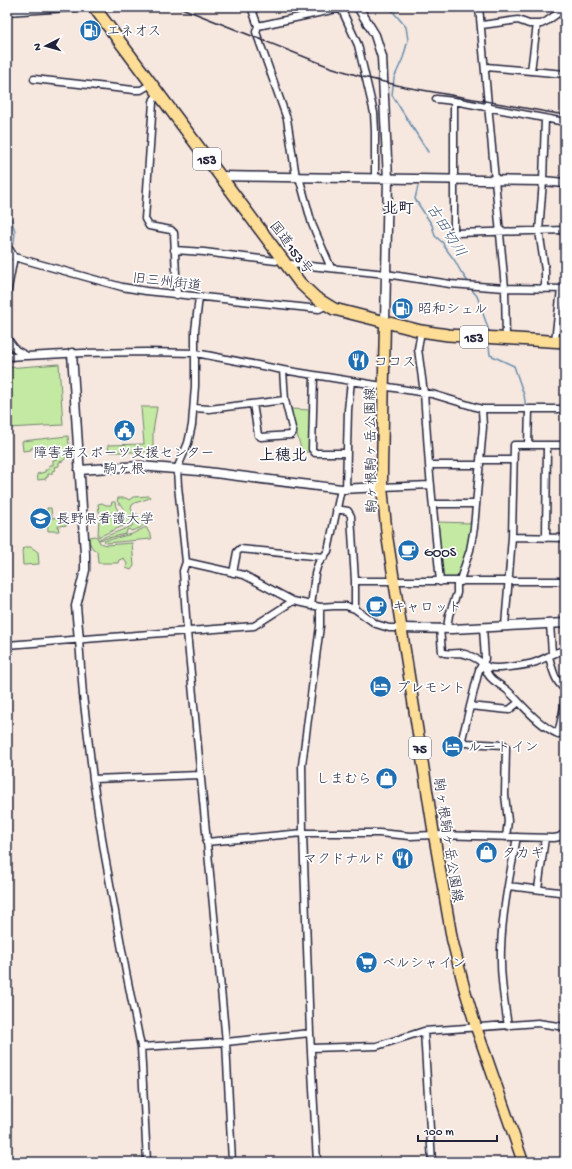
<svg xmlns="http://www.w3.org/2000/svg" width="572" height="1169" viewBox="0 0 572 1169" font-family="'Gochi Hand','Klee One',sans-serif">
<style>
.green{fill:#c4e9a3;stroke:#73866f}
.lines{fill:none;stroke-linecap:round;stroke-linejoin:round}
.stream{stroke:#6990ae;stroke-width:1.5}
.minor-casing{stroke:#22223b;stroke-width:9}
.tertiary-casing{stroke:#22223b;stroke-width:11}
.primary-casing{stroke:#22223b;stroke-width:13}
.trunk-casing{stroke:#22223b;stroke-width:14}
.minor{stroke:#fff;stroke-width:6}
.tertiary{stroke:#fff;stroke-width:8}
.primary{stroke:#fedd96;stroke-width:10}
.trunk{stroke:#fedd96;stroke-width:11}
.rail{stroke:#22223b;stroke-width:1.5}
.labels{text-anchor:middle;stroke-width:3.5;stroke-linejoin:round;paint-order:stroke}
.shield{fill:#fff;stroke:#646476;stroke-width:1}
.shield-label{font-size:13px;font-weight:bold;fill:#22223b}
.poi-label{font-size:14px;fill:#22223b;stroke:#fff;text-anchor:start}
.street-label{font-size:14px;fill:#22223b;stroke:#fff}
.water-label{font-size:15px;font-style:italic;fill:#465975;stroke:#fff}
.quarter-label{font-size:16px;font-weight:bold;fill:#22223b;stroke:#fff}
</style>
<rect width="100%" height="100%" fill="#f6e7df"/>
<filter id="ink" filterUnits="userSpaceOnUse"><feTurbulence type="fractalNoise" baseFrequency=".025" numOctaves="2"/><feDisplacementMap in="SourceGraphic" scale="8" xChannelSelector="R" yChannelSelector="G"/><feConvolveMatrix kernelMatrix="1 2 1 2 8 2 1 2 1" color-interpolation-filters="sRGB"/></filter>
<g filter="url(#ink)">
<path class="green" d="M59 364 63 425 7 428V368Z
M141 407H157L153 432V452H109L108 445 144 444Z
M290 409 311 410 309 452H302Z
M68 436 70 453 63 461 59 462V466L54 467 55 470 52 471V474H48V477H46V479L38 480 37 474 45 472V470H49V465H53V460L57 459 56 448 47 449 46 447 31 448V450L23 451 22 441Z
M149 496 150 498 135 503 132 505 131 509 133 512 130 517 127 516 124 512 125 510 117 501 118 498H126L129 500 133 497Z
M112 502H115L116 507 121 515H115V512H112L111 514 99 512 98 504 102 503 106 505H111Z
M47 508H51L52 518 64 517 65 522H68V525L58 526 59 531H48Z
M135 513 141 517 142 516 148 518 149 521 140 528 131 531 129 529 127 530 126 534 99 540V539L132 526Z
M99 514 131 520 130 523 98 537Z
M436 522 471 523 467 550 459 577 457 579H443L441 576Z
M146 527 152 538 151 539 106 543 104 541 132 534Z
M95 536 97 537 100 543 106 545 132 543 134 566 131 570 126 568 127 564 124 558 119 560 118 563H98L97 551 93 549 88 540 90 537Z
M25 547H31L38 552 39 564 23 565 22 550Z"/>
<g class="lines">
<path class="stream" d="M389 7 406 27 408 40 403 58 394 78 392 95 428 152
M418 186 415 199 432 225 435 236 443 243 444 246 455 261 461 272 469 283
M7 207 15 231 14 243
M471 289 477 296 489 331
M489 346 490 355 514 366 524 395 526 408"/>
<defs>
<path id="minor" d="M251 7 258 26 341 8 358 45 374 113 375 131V179
M479 7 505 288 506 338
M558 7 565 17
M7 12 82 7
M482 25 518 20 529 24H541L547 21 561 11
M258 26 256 32 287 119 296 177
M486 67 565 74
M531 71 537 24
M34 79 134 90H141L151 84
M158 94 154 99 153 102 145 219 149 226 171 230 174 233 177 295
M436 99 454 101
M565 122 454 101V232L455 233 565 230
M299 177 312 224 331 268
M7 249 10 250 14 257 7 294
M174 250 204 252 276 261 281 258
M7 255 122 287 146 291 319 309 327 305
M287 266 291 264 386 274 450 284 505 288 565 289
M545 289V270L539 231 543 181 545 119
M199 297 195 331V386L192 425 188 443 177 469 178 486 186 562 244 575 293 601 320 607 334 606H346L355 609 376 624 389 628H401
M421 331 418 349 424 393 429 465 440 582
M7 338 16 350 27 356 83 353 146 352 196 353 283 370 432 394 482 409H565
M555 341 561 289
M7 357 25 356
M314 375 312 449 315 453H346
M253 404 258 435 261 437 291 435 293 432 285 400
M194 408 209 409 285 400 283 370
M528 445 529 410
M481 460H513
M429 465H480
M382 487 431 485
M346 490 348 410 351 381
M433 504H476
M336 509 348 511 351 516 355 581V609
M512 537 565 538
M546 538 547 445
M186 562 183 571 187 632 226 1042 232 1162
M233 573 237 552 240 549 324 557
M355 581H565
M461 582V577L470 550 474 528 483 427 482 409
M311 606 315 574 318 564 328 551 341 489
M550 624 552 653
M505 626 512 537 514 445H565
M483 627 485 659 479 670 462 739 465 743 504 745 506 747 505 795 508 821 506 837
M440 628 442 652C447 655 454 653 460 653 467 654 477 658 482 663 486 667 486 673 490 677 494 682 501 685 507 690 523 705 538 725 558 734L564 707 565 689
M447 628 449 615 457 593V582
M79 640 83 695 93 779 104 851 126 972 141 1047 147 1162
M7 645 254 626 293 601
M549 657C552 667 555 683 565 689
M483 664C484 664 488 667 488 667 495 670 529 665 536 662 547 658 554 652 565 650
M470 706 509 710 519 702
M93 779 200 775
M206 842 303 833H379L410 836 434 835 554 838 559 837 565 833
M508 886 559 892
M538 889 545 838
M508 1026C504 1000 500 975 501 949 502 912 510 874 517 837
M424 1031 432 1162
M141 1047 226 1042 310 1033
M311 1048 377 1046 424 1031 538 1023 565 1027
M317 1162 310 1033 303 833 302 765 320 626V607"/>
<path id="tertiary" d="M358 7 375 35 382 57 388 179 385 322
M219 176 543 181 565 183
M72 353 85 554V570L76 606 79 640
M79 470 140 466 199 471 341 489 382 487
M401 628 452 629 565 623"/>
<path id="primary" d="M385 322 382 469V487L387 536 434 835 452 939 464 987 476 1027 523 1162"/>
<path id="trunk" d="M94 7 300 283 316 298 334 309 421 331 448 335 565 342"/>
</defs>
<use href="#minor" class="minor-casing"/>
<use href="#tertiary" class="tertiary-casing"/>
<use href="#primary" class="primary-casing"/>
<use href="#trunk" class="trunk-casing"/>
<use href="#minor" class="minor"/>
<use href="#tertiary" class="tertiary"/>
<use href="#primary" class="primary"/>
<use href="#trunk" class="trunk"/>
<path class="rail" d="M179 7 330 67 363 77 405 87 565 115"/>
</g>
</g>
<defs>
<symbol id="fuel-disc" viewBox="-11 -11 22 22"><circle r="9.5" fill="#1f6fb2" stroke="#fff"/><path d="M-5.5-6h7V0h2V4h1.3V-2.5L3-4.5l.8-.8L6-3V5H2.5V1h-1V6h-7ZM-4.2-4.7v3.2H.2V-4.7Z" fill="#fff"/></symbol>
<symbol id="restaurant-disc" viewBox="-11 -11 22 22"><circle r="9.5" fill="#1f6fb2" stroke="#fff"/><path d="M-5-6h1v4h1v-4h1v4h1v-4h1v5L-1.5 .5V6h-2V.5L-5-1ZM5-6V6H3V1.5H1.5Q1.5-4 5-6Z" fill="#fff"/></symbol>
<symbol id="civic-disc" viewBox="-11 -11 22 22"><circle r="9.5" fill="#1f6fb2" stroke="#fff"/><path d="M-.6-6.5H3V-4.5H.6V-3L4-1V1h2V6H-6V1h2V-1L-.6-3ZM-1.2 2.5V6h2.4V2.5Z" fill="#fff"/></symbol>
<symbol id="university-disc" viewBox="-11 -11 22 22"><circle r="9.5" fill="#1f6fb2" stroke="#fff"/><path d="M0-5L7-2L0 1L-7-2ZM-4 1L0 2.5L4 1V4Q0 6-4 4Z" fill="#fff"/></symbol>
<symbol id="cafe-disc" viewBox="-11 -11 22 22"><circle r="9.5" fill="#1f6fb2" stroke="#fff"/><path d="M-5.5-4.5H6V0H3Q3 3.5 0 3.5H-2.5Q-5.5 3.5-5.5 0ZM3-3.2v2h1.7v-2ZM-6 4.5H4V6H-6Z" fill="#fff"/></symbol>
<symbol id="hotel-disc" viewBox="-11 -11 22 22"><circle r="9.5" fill="#1f6fb2" stroke="#fff"/><path d="M-6-4.5h1.5V1H6V5H4.5V3h-9V5H-6ZM-4 0a1.8 1.8 0 1 1 3.6 0ZM.5 0V-2.5h3Q6-2.5 6 0Z" fill="#fff"/></symbol>
<symbol id="shop-disc" viewBox="-11 -11 22 22"><circle r="9.5" fill="#1f6fb2" stroke="#fff"/><path d="M-5-2.5h2.3a2.7 3.5 0 0 1 5.4 0H5L5.5 6h-11ZM-1.5-2.5h3a1.5 2.3 0 0 0-3 0Z" fill="#fff"/></symbol>
<symbol id="supermarket-disc" viewBox="-11 -11 22 22"><circle r="9.5" fill="#1f6fb2" stroke="#fff"/><path d="M-6-5.5h2.5l.6 2H6L4.5 2H-2.5L-4.4-4H-6ZM-1.5 3.2a1.3 1.3 0 1 0 .1 0ZM3 3.2a1.3 1.3 0 1 0 .1 0Z" fill="#fff"/></symbol>
</defs>
<g fill-rule="evenodd">
<use href="#fuel-disc" x="78" y="18" width="25" height="25"/>
<use href="#fuel-disc" x="390" y="296" width="25" height="25"/>
<use href="#restaurant-disc" x="346" y="348" width="25" height="25"/>
<use href="#civic-disc" x="112" y="418" width="25" height="25"/>
<use href="#university-disc" x="28" y="506" width="25" height="25"/>
<use href="#cafe-disc" x="396" y="538" width="25" height="25"/>
<use href="#cafe-disc" x="364" y="594" width="25" height="25"/>
<use href="#hotel-disc" x="368" y="674" width="25" height="25"/>
<use href="#hotel-disc" x="440" y="734" width="25" height="25"/>
<use href="#shop-disc" x="374" y="766" width="25" height="25"/>
<use href="#shop-disc" x="474" y="840" width="25" height="25"/>
<use href="#restaurant-disc" x="390" y="846" width="25" height="25"/>
<use href="#supermarket-disc" x="354" y="950" width="25" height="25"/>
</g>
<g class="labels">
<g class="shield">
<rect x="193" y="148" width="28" height="22" rx="3"/>
<rect x="460" y="326" width="28" height="22" rx="3"/>
<rect x="409" y="737" width="22" height="22" rx="3"/>
</g>
<g class="shield-label">
<text x="207" y="164">153</text>
<text x="474" y="342">153</text>
<text x="420" y="753">75</text>
</g>
<g class="poi-label">
<text x="106" y="35">エネオス</text>
<text x="418" y="313">昭和シェル</text>
<text x="374" y="366">ココス</text>
<text x="124" y="457" text-anchor="middle">障害者スポーツ支援センター<tspan x="124" dy="16">駒ヶ根</tspan></text>
<text x="56" y="523">長野県看護大学</text>
<text x="424" y="556">GOOS</text>
<text x="392" y="611">キャロット</text>
<text x="396" y="692">プレモント</text>
<text x="468" y="751">ルートイン</text>
<text x="372" y="783" text-anchor="end">しまむら</text>
<text x="502" y="857">タカギ</text>
<text x="386" y="863" text-anchor="end">マクドナルド</text>
<text x="382" y="967">ベルシャイン</text>
</g>
<g class="street-label">
<text transform="translate(292 247) rotate(53)" y="5">国道153号</text>
<text transform="translate(167 281) rotate(7)" y="5">旧三州街道</text>
<text transform="translate(370 450) rotate(-91)" y="5">駒ヶ根駒ヶ岳公園線</text>
<text transform="translate(449 840) rotate(81)" y="5">駒ヶ根駒ヶ岳公園線</text>
</g>
<g class="water-label">
<text transform="translate(447 230) rotate(58)" y="5">古田切川</text>
</g>
<g class="quarter-label">
<text x="398" y="213">北町</text>
<text x="283" y="460">上穂北</text>
</g>
</g>
<rect width="572" height="1169" fill="none" stroke="#fff" stroke-width="24"/>
<rect x="12" y="12" width="548" height="1145" fill="none" stroke="#22223b" stroke-width="1.5" filter="url(#ink)"/>
<g transform="translate(46 46) rotate(264)" stroke="#ffffff" stroke-width="3" paint-order="stroke">
<path d="M0-3L7 15L0 10L-7 15Z" fill="#22223b"/>
<text y="-6" font-size="11" font-weight="bold" text-anchor="middle" fill="#22223b">N</text>
</g>
<path d="M418 1135v6h79v-6" fill="none" stroke="#22223b" stroke-width="2"/>
<text x="424" y="1135" font-size="12" fill="#22223b" stroke="#ffffff" stroke-width="3" paint-order="stroke">100 m</text>
</svg>
